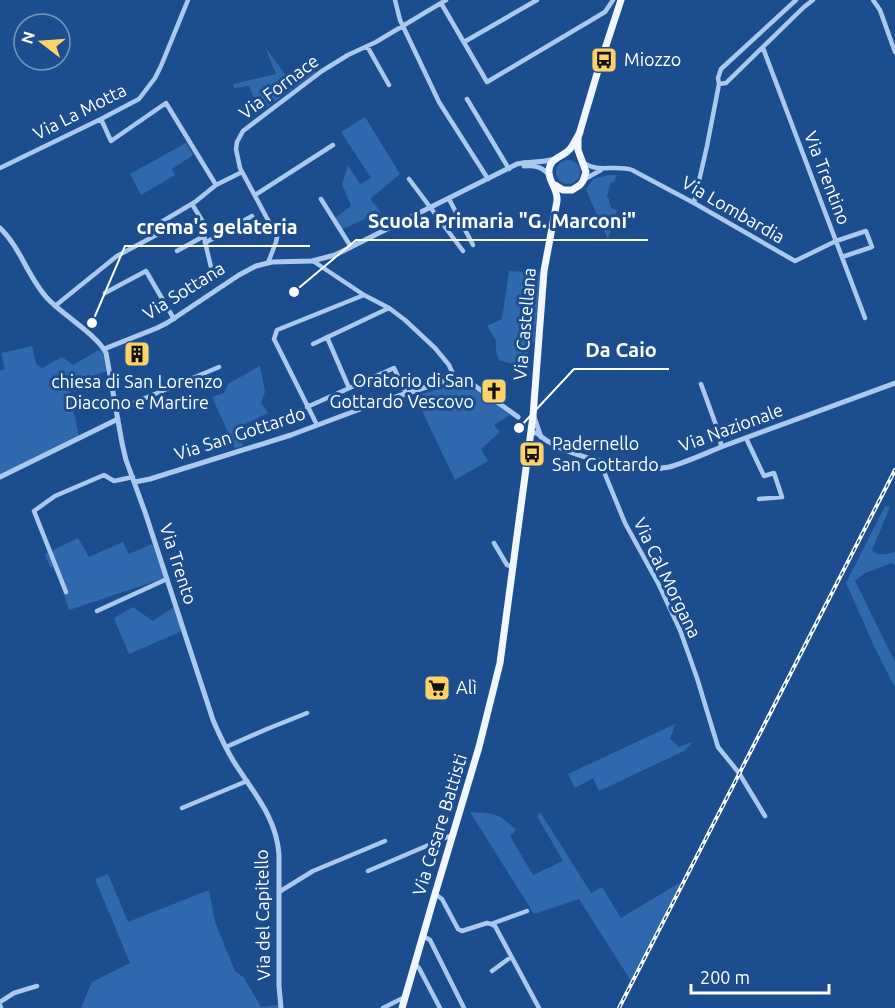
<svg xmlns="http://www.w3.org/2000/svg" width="895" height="1008" viewBox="0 0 895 1008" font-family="Ubuntu,sans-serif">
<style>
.green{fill:#3068ad}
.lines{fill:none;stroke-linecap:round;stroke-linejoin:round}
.minor{stroke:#abc9ee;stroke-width:4.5}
.tertiary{stroke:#abc9ee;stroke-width:5}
.primary{stroke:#f1f7ff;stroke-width:7}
.rail-casing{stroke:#fff;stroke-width:4}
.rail{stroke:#1c4e8f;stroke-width:1.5;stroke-dasharray:4.5;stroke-linecap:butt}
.labels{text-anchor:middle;stroke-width:6;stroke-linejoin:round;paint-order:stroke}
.poi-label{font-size:18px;fill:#fff;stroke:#1c4e8f;text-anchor:start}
.street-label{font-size:18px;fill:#fff;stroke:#1c4e8f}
.leader{fill:none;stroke:#fff;stroke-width:2}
.callout-dot{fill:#fff;stroke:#1c4e8f;stroke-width:2}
.callout-label{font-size:20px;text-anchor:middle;font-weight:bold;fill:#fff;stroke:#1c4e8f;stroke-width:6;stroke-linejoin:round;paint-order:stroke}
</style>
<rect width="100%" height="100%" fill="#1c4e8f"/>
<path class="green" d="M265 47 287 77 309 60 315 73 260 112 249 86 234 88 233 84 276 74Z
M365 117 400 174 370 199 381 212 340 230 335 218 351 206 342 184 348 165 360 184 371 178 341 132Z
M186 143 193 155 172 169 175 175 141 195 130 174Z
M556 172a12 12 0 1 1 24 0a12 12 0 1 1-24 0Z
M608 175H617L614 182H611L607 197 609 199V202L611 208 617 210 608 240 586 190 593 179Z
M509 271 540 273 534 343H528L527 368 499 360 496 351V340L487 326 502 319Z
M32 346 36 364 42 368 62 357 73 365 99 350 103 353 107 371 68 385 79 436 0 475V371L5 369 1 353Z
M260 366 265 392 261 403 268 413 237 428 243 446 235 448 212 397 224 393 228 384Z
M462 383 492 400 510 415 494 425 500 432 481 449 488 461 455 480 415 396 455 384Z
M885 506 890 507 872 550C878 557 888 554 895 552V565L892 563 865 573 855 581 895 662V688L874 646 846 583Z
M78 538 89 557 123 542 129 554 152 544 165 578 69 610 63 591 53 567H50L45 554Z
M133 607 153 621 174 607 182 631 129 654 114 618Z
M675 724 670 739 679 747 693 742 684 751 599 791 593 778 575 788 568 774Z
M470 812C494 814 498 812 516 830L510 836 533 875 563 861 537 816 540 812 591 893 602 887 621 918 681 882 631 981 579 899 534 914Z
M108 874 128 922 209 890 215 922 235 971 244 978 261 1007 279 1005 280 1008H81L92 982 130 963 95 879Z"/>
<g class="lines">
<path class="minor" d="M395 0 400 20 439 102 488 179
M873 0 880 10 895 52
M441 3 487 82 605 12 613 0
M464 42 537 0
M367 46 389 85
M763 48 865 318
M719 84 726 83 804 7 813 0
M467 99 509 169
M101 119 111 141 166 103 216 185
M583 162C598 174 616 164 632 170L694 203 795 261 836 241 866 231 872 247 842 257
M0 168 101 119 139 99 155 78 161 66 188 0
M409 179 463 251
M585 179 601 170
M255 195 333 145
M321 199 351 247
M449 199 473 245
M694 203 707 146 719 84 718 78 721 69 796 0
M192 204 203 222 205 242 211 267 217 274
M205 243 252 216
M177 251 204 236
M313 261 364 295 389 308 405 320 435 348 449 365 453 374V380
M268 263 276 242 277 237 240 168 236 149 237 142 243 131 322 71 348 55 376 42 446 0
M105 293 146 271 174 319
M55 306 117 256 160 233 158 224 195 202 216 185 242 172
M327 337 349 388
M313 344 389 308
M701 384 720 436 721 447
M307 407 394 368 406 393
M117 410 219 367
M317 425 274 339 277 330 364 295
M746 438 764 476 774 473 782 497 759 499
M598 461 600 462 625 523 659 585 680 630 697 678 718 747 739 773 765 816
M494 543 507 565 514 567
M66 592 34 511 55 496 104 475 114 481 133 477
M97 611 167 579
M226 747 267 729 307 713
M182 808 247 781
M368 871 452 835
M279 892 313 871 385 841
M435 894 442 899 458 929 462 931 487 923 491 924 527 911
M491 924 495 926 539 1008
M423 936 430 940 464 1008
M415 964 419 968 440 1008
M492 971 511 957
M0 1002 14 993 37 986
M0 1005 1 1008
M383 1008 405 997"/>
<path class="tertiary" d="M524 166C535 165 543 167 550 176
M0 228C21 248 28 278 48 299 63 315 97 335 106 353L122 443 126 460 145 512 213 720C219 734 226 749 234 762 253 792 277 818 279 855V986L281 1008
M104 349 157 328 167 323 239 275 256 266 272 262 312 261 335 255 517 164C529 161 542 163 555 159
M534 417 541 437
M531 433H537C560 456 638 474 669 467 687 462 704 454 721 447L895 383
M0 477 118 419
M135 482 150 479 291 435 371 405 448 380H461L475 386 518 417"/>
<path class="primary" d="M555 185 563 190H572L580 185 583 181 586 172 578 150V138L599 67 621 0
M402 1008 435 894 479 747 500 663 533 416 544 271 557 201C558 189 550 184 549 173 548 158 562 158 570 149 574 144 577 137 580 132"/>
<defs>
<path id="rail" d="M619 1008 895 470"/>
</defs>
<use href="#rail" class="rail-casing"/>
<use href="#rail" class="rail"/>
</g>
<defs>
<symbol id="bus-square" viewBox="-11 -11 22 22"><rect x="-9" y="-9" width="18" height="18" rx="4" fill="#fdd369" stroke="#1c4e8f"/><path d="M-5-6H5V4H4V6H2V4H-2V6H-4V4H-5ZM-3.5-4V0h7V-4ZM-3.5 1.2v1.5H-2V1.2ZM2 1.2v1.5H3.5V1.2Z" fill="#111"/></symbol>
<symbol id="building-square" viewBox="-11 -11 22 22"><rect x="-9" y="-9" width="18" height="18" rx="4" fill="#fdd369" stroke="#1c4e8f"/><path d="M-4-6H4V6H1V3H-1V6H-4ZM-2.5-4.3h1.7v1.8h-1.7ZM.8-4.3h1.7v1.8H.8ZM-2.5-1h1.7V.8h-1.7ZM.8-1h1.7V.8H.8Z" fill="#111"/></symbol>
<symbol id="church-square" viewBox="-11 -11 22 22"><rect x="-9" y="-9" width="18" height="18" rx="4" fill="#fdd369" stroke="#1c4e8f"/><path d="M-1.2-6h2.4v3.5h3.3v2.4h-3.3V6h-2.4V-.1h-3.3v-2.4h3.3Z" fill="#111"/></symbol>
<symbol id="supermarket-square" viewBox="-11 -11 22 22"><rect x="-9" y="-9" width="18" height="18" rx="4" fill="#fdd369" stroke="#1c4e8f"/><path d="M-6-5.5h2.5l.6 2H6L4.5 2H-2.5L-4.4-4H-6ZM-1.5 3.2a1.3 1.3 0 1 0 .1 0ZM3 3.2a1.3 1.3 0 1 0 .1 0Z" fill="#111"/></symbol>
</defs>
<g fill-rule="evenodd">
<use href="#bus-square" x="589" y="45" width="30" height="30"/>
<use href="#building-square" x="122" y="339" width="30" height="30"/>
<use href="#church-square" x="479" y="376" width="30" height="30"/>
<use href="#bus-square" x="517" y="439" width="30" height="30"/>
<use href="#supermarket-square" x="422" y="673" width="30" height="30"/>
</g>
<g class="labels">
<g class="poi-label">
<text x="624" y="66">Miozzo</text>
<text x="474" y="387" text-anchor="end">Oratorio di San<tspan x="474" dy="21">Gottardo Vescovo</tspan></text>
<text x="137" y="388" text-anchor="middle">chiesa di San Lorenzo<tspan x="137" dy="21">Diacono e Martire</tspan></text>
<text x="552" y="450">Padernello<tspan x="552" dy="21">San Gottardo</tspan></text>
<text x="456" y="694">Alì</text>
</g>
<g class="street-label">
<text transform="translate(279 87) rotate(-37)" y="6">Via Fornace</text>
<text transform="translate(80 112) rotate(-27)" y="6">Via La Motta</text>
<text transform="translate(827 178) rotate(69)" y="6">Via Trentino</text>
<text transform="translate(733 210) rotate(30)" y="6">Via Lombardia</text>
<text transform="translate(184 291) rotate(-32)" y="6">Via Sottana</text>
<text transform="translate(525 324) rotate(-85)" y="6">Via Castellana</text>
<text transform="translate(731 428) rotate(-20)" y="6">Via Nazionale</text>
<text transform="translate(240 434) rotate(-18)" y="6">Via San Gottardo</text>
<text transform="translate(178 564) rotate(72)" y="6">Via Trento</text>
<text transform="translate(667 578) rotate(64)" y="6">Via Cal Morgana</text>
<text transform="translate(440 825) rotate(-73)" y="6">Via Cesare Battisti</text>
<text transform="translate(263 915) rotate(-91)" y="6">Via del Capitello</text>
</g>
</g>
<path class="leader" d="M294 292L356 240H648M92 323L125 246H310M519 428L574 369H669"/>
<g class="callout-dot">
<circle cx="294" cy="292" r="6"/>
<circle cx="92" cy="323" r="6"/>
<circle cx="519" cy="428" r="6"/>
</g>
<g class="callout-label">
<text x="502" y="228">Scuola Primaria "G. Marconi"</text>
<text x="217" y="234">crema's gelateria</text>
<text x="621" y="357">Da Caio</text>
</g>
<g transform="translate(42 42) rotate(287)"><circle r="28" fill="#1c4e8f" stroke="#7795bc" stroke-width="1.5"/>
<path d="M0-4.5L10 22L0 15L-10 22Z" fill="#fdd369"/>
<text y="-9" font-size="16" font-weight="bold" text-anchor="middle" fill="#ffffff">N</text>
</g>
<path d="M691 984v9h138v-9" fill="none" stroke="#ffffff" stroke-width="3"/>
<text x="700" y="984" font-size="18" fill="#ffffff" stroke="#1c4e8f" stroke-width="4.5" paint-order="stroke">200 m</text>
</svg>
